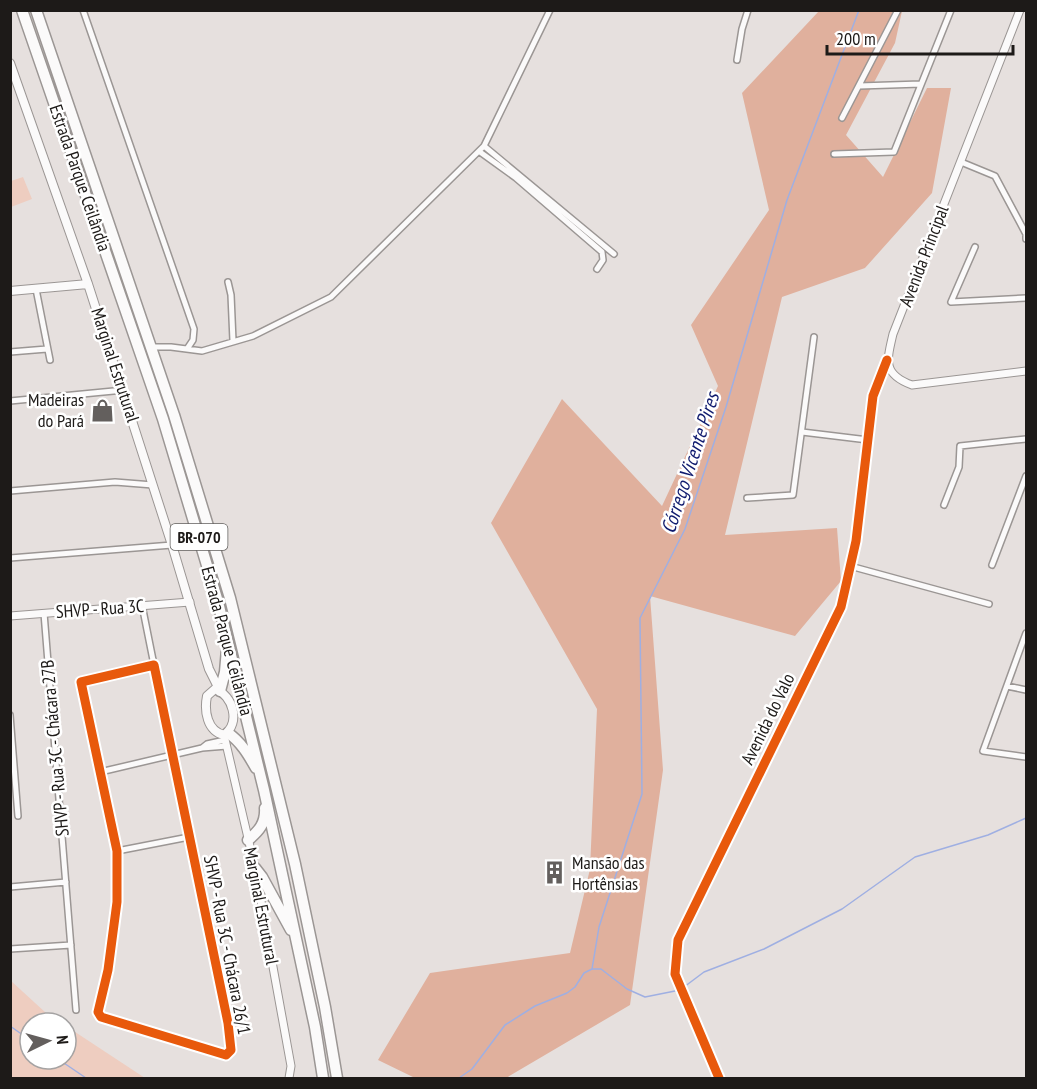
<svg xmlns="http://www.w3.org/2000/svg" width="1037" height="1089" viewBox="0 0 1037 1089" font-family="'PT Sans Narrow',sans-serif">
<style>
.green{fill:#eecdc0}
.forest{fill:#e0b09d}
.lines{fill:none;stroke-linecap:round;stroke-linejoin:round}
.stream{stroke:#9fafe2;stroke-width:1.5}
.minor-casing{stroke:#9b9694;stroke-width:8}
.tertiary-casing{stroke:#9b9694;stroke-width:9}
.secondary-casing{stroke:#9b9694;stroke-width:10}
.motorway-casing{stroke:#9b9694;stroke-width:13}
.minor{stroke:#fbfafa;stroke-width:5}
.tertiary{stroke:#fbfafa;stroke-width:7}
.secondary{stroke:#fbfafa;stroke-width:8}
.motorway{stroke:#fbfafa;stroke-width:10}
.cycleway-casing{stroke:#fff;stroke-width:13}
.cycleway{stroke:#e8590c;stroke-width:9}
.labels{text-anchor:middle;stroke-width:5;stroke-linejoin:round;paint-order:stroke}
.shield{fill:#fff;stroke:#615f5d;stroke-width:1.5}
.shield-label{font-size:16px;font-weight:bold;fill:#1d1a18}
.street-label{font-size:18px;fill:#1d1a18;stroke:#fff}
.poi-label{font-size:18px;fill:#1d1a18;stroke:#fff;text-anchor:end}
.water-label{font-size:20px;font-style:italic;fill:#101b6e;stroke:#fff}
</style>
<rect width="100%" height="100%" fill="#e6e0de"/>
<path class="green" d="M23 177 32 199 11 207V181Z
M10 980 46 1013 62 1023H30V1059H66V1026L145 1078H11Z"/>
<path class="forest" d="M819 11H902L895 43 846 135 883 177 927 88H951L932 193 865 268 782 297 725 535 837 528 841 581 795 636 650 596 663 770 630 1005 506 1078H415L378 1060 430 973 570 953 590 869 597 709 491 523 562 399 662 506 718 386 691 325 769 210 742 93Z"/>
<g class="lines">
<path class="stream" d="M592 969 599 927 642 794 640 618 685 529 726 407 787 200 859 10
M684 987 704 972 764 949 842 909 915 857 988 835 1026 818
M10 1026 30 1040
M58 1059 86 1078
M459 1078 472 1069 505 1025 535 1006 567 993 575 987 584 973 592 969H601L627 989 645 997 680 990"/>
<defs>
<path id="minor" d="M83 10 194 329 193 340 187 349
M737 60 742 29 748 10
M859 86 921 84
M842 118 898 10
M484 146 614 254
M480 152 516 178 602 252 603 260 597 269
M834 154 894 152 951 10
M961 162 995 176 1026 234V239
M975 247 951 302 1026 298
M228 282 231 295 233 341
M36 289 50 360
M151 347H171L202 351 253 336 331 297 484 146 550 10
M10 352 47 349
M10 401 124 390
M802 432 868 440
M10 491 115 482 153 485
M747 498 793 495 814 337
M944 505 959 467 960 446 1026 439
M10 558 172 545
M992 565 1026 476
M850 566 989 604
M142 605 154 665
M44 613 76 1010
M1026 633 983 751 1026 757
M154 665 228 1023 231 1050 226 1055 101 1017 98 1012 108 970 117 902V851L81 682Z
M1007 686 1026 690
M10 715 18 816
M202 748 207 744 225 740
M100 772 202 748 227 746
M117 851 189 837
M10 887 66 882
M10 949 71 945
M719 1078 675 974 678 940 841 607 856 541 873 396 887 360"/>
<path id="tertiary" d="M1020 10 893 334C887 360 882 374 912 385L1026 371
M10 616 190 602
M224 735 255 868 291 1066 289 1078"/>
<path id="secondary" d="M10 63 88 284 172 545 209 669 220 691
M10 291 88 284
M215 689C233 695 241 723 224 735 207 731 204 711 207 696Z"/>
<path id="motorway" d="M22 10 163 419 218 602 264 790 315 1027 323 1078
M36 10 174 415 230 598 295 864 325 1007 337 1078
M220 691 225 672 227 649
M228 733C241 742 248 754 256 768
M248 840C259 831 266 823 265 808
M255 868 262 877 291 930"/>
</defs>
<use href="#minor" class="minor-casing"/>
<use href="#tertiary" class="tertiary-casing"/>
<use href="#secondary" class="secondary-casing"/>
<use href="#motorway" class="motorway-casing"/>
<use href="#minor" class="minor"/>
<use href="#tertiary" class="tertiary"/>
<use href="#secondary" class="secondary"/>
<use href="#motorway" class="motorway"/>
<defs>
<path id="cycleway" d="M154 665 228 1023 231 1050 226 1055 101 1017 98 1012 108 970 117 902V851L81 682Z
M719 1078 675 974 678 940 841 607 856 541 873 396 887 360"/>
</defs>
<use href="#cycleway" class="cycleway-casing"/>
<use href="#cycleway" class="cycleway"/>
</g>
<defs>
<symbol id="shop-bare" viewBox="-9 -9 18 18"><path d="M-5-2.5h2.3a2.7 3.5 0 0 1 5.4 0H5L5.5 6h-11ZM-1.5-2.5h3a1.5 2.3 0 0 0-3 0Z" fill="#635f5d" stroke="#fff" stroke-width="2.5" paint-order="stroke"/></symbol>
<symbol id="building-bare" viewBox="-9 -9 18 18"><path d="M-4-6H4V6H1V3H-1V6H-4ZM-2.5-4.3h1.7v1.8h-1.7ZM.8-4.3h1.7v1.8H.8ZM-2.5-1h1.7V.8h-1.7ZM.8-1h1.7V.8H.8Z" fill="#635f5d" stroke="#fff" stroke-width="2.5" paint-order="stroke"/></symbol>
</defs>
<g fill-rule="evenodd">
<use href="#shop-bare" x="86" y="394" width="33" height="33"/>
<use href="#building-bare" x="538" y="856" width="33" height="33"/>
</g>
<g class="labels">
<rect class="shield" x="170.5" y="524" width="57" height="26" rx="4.5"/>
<g class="shield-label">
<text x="199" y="543">BR-070</text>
</g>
<g class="street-label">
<text transform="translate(80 178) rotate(71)" y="6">Estrada Parque Ceilândia</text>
<text transform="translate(924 256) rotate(-69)" y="6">Avenida Principal</text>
<text transform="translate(115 365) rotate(72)" y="6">Marginal Estrutural</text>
<text transform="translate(100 609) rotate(-4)" y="6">SHVP - Rua 3C</text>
<text transform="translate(227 641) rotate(75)" y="6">Estrada Parque Ceilândia</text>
<text transform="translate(768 719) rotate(-64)" y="6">Avenida do Valo</text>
<text transform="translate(55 748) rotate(-95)" y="6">SHVP - Rua 3C - Chácara 27B</text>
<text transform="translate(261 906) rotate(79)" y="6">Marginal Estrutural</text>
<text transform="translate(227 945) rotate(79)" y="6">SHVP - Rua 3C - Chácara 26/1</text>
</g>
<g class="poi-label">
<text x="84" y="406">Madeiras<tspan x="84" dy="21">do Pará</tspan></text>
<text x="572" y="869" text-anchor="start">Mansão das<tspan x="572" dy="21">Hortênsias</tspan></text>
</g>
<g class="water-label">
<text transform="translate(690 463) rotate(-72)" y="7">Córrego Vicente Pires</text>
</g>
</g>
<rect width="1037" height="1089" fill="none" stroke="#1d1a18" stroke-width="24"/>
<g transform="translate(48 1041) rotate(85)"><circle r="28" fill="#ffffff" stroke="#a5a3a3" stroke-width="1.5"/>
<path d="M0-4.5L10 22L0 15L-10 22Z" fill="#635f5d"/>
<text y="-9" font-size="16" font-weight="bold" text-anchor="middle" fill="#1d1a18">N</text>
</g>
<path d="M827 45v9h186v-9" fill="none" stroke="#1d1a18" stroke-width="3"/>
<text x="836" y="45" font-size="18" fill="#1d1a18" stroke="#ffffff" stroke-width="4.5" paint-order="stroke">200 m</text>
</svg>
